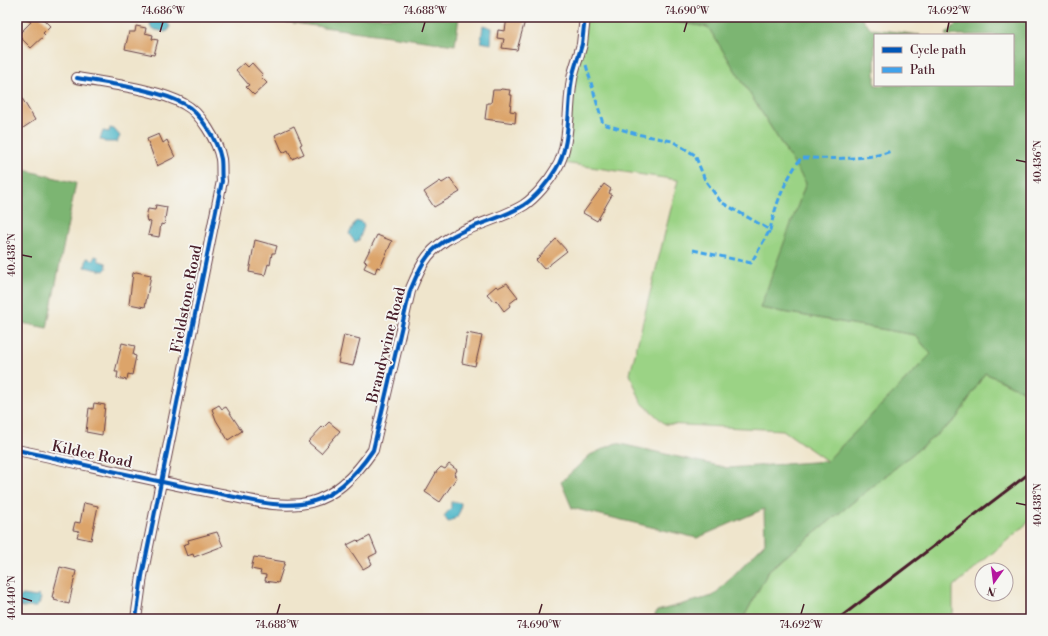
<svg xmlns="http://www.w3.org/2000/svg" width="1048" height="636" viewBox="0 0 1048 636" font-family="'Libre Bodoni',serif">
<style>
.green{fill:#9bd385;stroke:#727958}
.forest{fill:#7cb572;stroke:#636a4e}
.water{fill:#4bb6c8;stroke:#4a6a7a}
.building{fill:#dca46b}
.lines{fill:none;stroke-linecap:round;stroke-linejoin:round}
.street-casing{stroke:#633d43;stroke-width:12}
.street{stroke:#fff;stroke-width:10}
.rail{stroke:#4a1f2b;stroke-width:3}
.quiet{stroke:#40a2eb;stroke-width:3;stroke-dasharray:6 3;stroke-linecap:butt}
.cycleway-casing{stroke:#f6f6f2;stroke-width:6}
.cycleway{stroke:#0057b8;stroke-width:4}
.ticks{fill:none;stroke:#4a1f2b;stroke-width:1.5}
.labels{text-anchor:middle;stroke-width:3.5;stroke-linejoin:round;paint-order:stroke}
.street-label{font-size:15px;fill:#4a1f2b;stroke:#f6f6f2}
.neatline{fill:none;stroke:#4a1f2b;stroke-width:1.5}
.ticks-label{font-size:10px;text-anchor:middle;fill:#4a1f2b}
</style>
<rect width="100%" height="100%" fill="#f6f6f2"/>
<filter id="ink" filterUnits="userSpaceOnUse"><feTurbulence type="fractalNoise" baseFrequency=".025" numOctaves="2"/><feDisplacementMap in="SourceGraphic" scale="8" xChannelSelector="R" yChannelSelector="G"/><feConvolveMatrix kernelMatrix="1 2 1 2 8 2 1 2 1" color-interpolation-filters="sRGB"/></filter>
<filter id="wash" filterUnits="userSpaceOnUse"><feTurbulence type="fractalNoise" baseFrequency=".012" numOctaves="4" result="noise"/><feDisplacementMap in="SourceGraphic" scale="16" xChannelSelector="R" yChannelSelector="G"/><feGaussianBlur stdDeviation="0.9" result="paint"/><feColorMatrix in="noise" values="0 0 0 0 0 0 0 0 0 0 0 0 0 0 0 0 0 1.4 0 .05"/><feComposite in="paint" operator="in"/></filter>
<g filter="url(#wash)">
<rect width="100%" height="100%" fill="#efe5cc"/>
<path class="green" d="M584 17H642L708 27 806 183 761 308 915 335 931 354 827 461 783 430 665 424 641 402 630 374 678 180 557 162Z
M985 373 1031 395V520L953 587V619H743L769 570 956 419Z"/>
<path class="forest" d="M250 17H459L455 45Z
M642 17H860L872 29 920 35H875V85H1013V35H945L963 17H1031V395L985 373 956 419 769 570 743 619H653L657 611 713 596 765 543 764 509 697 538 572 508 561 482 590 455 616 443 728 468 827 461 931 354 915 335 760 308 806 183 708 27Z
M17 168 76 183 47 328 17 322Z"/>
<path class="water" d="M155 19 167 22 170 26 169 30 165 32 152 29 150 26 151 21Z
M483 25 492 28 491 44 481 42Z
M110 128 114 129 120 136 117 142H105L100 139 103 131 109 132Z
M359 221 363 223 364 226 359 240 355 242 349 234 355 222Z
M95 256 98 257 99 261 106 263 107 268 104 271 85 267 87 258 94 260Z
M451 502 461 503 460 511 456 518 448 522 444 516 451 508Z
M23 595 36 597 38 595 41 598 39 604 36 607H21L18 603 20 597Z"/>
<g id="blocks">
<path class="building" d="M25 17H41L50 26 43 33 45 35 31 48 18 35 31 22Z
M507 17H526L517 50 502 48 504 39 497 38 498 30 505 31Z
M136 26 146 28 145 33 153 35 152 39 158 40 154 55 125 49 129 32H135Z
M244 63 248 67 252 63 263 75 261 77 267 83 254 95 246 87 249 85 236 70Z
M501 89 510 90 509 95H512L510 111 516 112 515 123 485 119 487 103H491L493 90H500Z
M17 90 35 120 17 132Z
M294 126 302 144 300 145 304 154 292 159 288 150 283 153 275 135Z
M159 134 163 143 167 140 175 157 157 166 147 139Z
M450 178 460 192 434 207 424 192 440 181 442 183Z
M604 184 611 189 609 193 612 195 597 221 583 213Z
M156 205 167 207 164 225 161 224 159 237 148 235 151 222 147 221 146 217 148 209 155 210Z
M377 235 392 241 380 268 377 267 375 273 364 268 367 262 364 261Z
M556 239 567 251 544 269 536 260Z
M255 240 277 246 275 253H272L270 265 268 264 265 275 249 272Z
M136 272 151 275 145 307 129 304 133 273Z
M507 283 518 297 509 304 510 306 504 311 496 300 494 302 487 294 496 286 498 288Z
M467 333 482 336 475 366 462 363Z
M344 335 360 339 353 366 338 363Z
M122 343 135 346 133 355 136 356 132 375 128 374 127 380 117 378 118 372H115Z
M94 403 105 405 102 435 86 432 89 408 93 409Z
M219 405 222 409 226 407 242 431 228 440 216 420 212 409Z
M329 422 340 431 321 453 308 442 322 427 323 428Z
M449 464 457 470 454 475 457 477 440 502 425 492 437 471 441 467 445 469Z
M84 503 98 506 91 540 77 537 79 531 73 530 75 522 80 523Z
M217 532 223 546 194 557 193 554 187 556 183 545 189 543 188 540Z
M370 536 377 553 369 557 372 564 363 569 347 545 357 540 359 542Z
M254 557 285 562 278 583 265 581 266 575 260 574 261 571 251 569Z
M60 567 76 571 69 604 54 600 55 598 52 597Z"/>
</g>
</g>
<g filter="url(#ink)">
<use href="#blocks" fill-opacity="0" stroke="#633d43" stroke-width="1"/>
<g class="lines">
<defs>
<path id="street" d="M77 78C109 84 157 89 184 104 200 112 218 142 221 159 222 166 221 174 222 181L142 576 136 619
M17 450C83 464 149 480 216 493 247 499 280 510 311 502 338 495 358 472 373 450L410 291C415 279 420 266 428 256 451 227 494 224 524 205 536 197 549 181 556 169 571 146 567 106 572 79 574 67 579 56 582 44 583 35 584 26 585 17"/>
</defs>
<use href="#street" class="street-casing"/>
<use href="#street" class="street"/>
<path class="rail" d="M838 619 1031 472"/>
<path class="quiet" d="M586 65 603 124 637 134 672 141 695 155 705 180 721 202 770 230C776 203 785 180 801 158 828 158 866 161 891 151
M693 250 751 263 770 230"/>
<defs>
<path id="cycleway" d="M77 78C109 84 157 89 184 104 200 112 218 142 221 159 222 166 221 174 222 181L142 576 136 619
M17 450C83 464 149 480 216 493 247 499 280 510 311 502 338 495 358 472 373 450L410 291C415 279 420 266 428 256 451 227 494 224 524 205 536 197 549 181 556 169 571 146 567 106 572 79 574 67 579 56 582 44 583 35 584 26 585 17"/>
</defs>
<use href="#cycleway" class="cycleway-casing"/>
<use href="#cycleway" class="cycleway"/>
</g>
</g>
<path class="ticks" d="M160 32 163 22M422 32 425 22M684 32 687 22M947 32 949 22M1016 160 1026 162M22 255 32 257M1016 503 1026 505M22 598 32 601M277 614 280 604M539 614 542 604M801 614 804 604"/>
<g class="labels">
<g class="street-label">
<text transform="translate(186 299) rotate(-79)" y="5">Fieldstone Road</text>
<text transform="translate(386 345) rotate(-76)" y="5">Brandywine Road</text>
<text transform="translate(92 454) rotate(12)" y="5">Kildee Road</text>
</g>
</g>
<rect width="1048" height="636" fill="none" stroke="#f6f6f2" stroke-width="44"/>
<rect x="874" y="34" width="140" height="52" fill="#f6f6f2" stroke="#b1a0a2"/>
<rect x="882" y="47" width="20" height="6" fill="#0057b8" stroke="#b1a0a2"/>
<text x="910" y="54" font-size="12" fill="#4a1f2b">Cycle path</text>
<rect x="882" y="67" width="20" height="6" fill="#40a2eb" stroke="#b1a0a2"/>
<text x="910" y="74" font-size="12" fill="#4a1f2b">Path</text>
<g transform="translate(994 582) rotate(194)"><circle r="19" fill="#f6f6f2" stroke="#b1a0a2"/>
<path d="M0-3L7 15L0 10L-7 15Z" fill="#b5179e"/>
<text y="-6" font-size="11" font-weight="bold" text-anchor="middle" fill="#4a1f2b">N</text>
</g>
<rect x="22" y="22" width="1004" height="592" class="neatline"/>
<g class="ticks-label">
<text x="163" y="14">74.686°W</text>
<text x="425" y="14">74.688°W</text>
<text x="687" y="14">74.690°W</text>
<text x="949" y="14">74.692°W</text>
<text transform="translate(1037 162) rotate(-90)" y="4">40.436°N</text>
<text transform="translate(11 255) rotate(-90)" y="4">40.438°N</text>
<text transform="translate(1037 505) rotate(-90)" y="4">40.438°N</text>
<text transform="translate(11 598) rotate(-90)" y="4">40.440°N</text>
<text x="277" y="628">74.688°W</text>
<text x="539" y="628">74.690°W</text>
<text x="801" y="628">74.692°W</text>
</g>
</svg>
